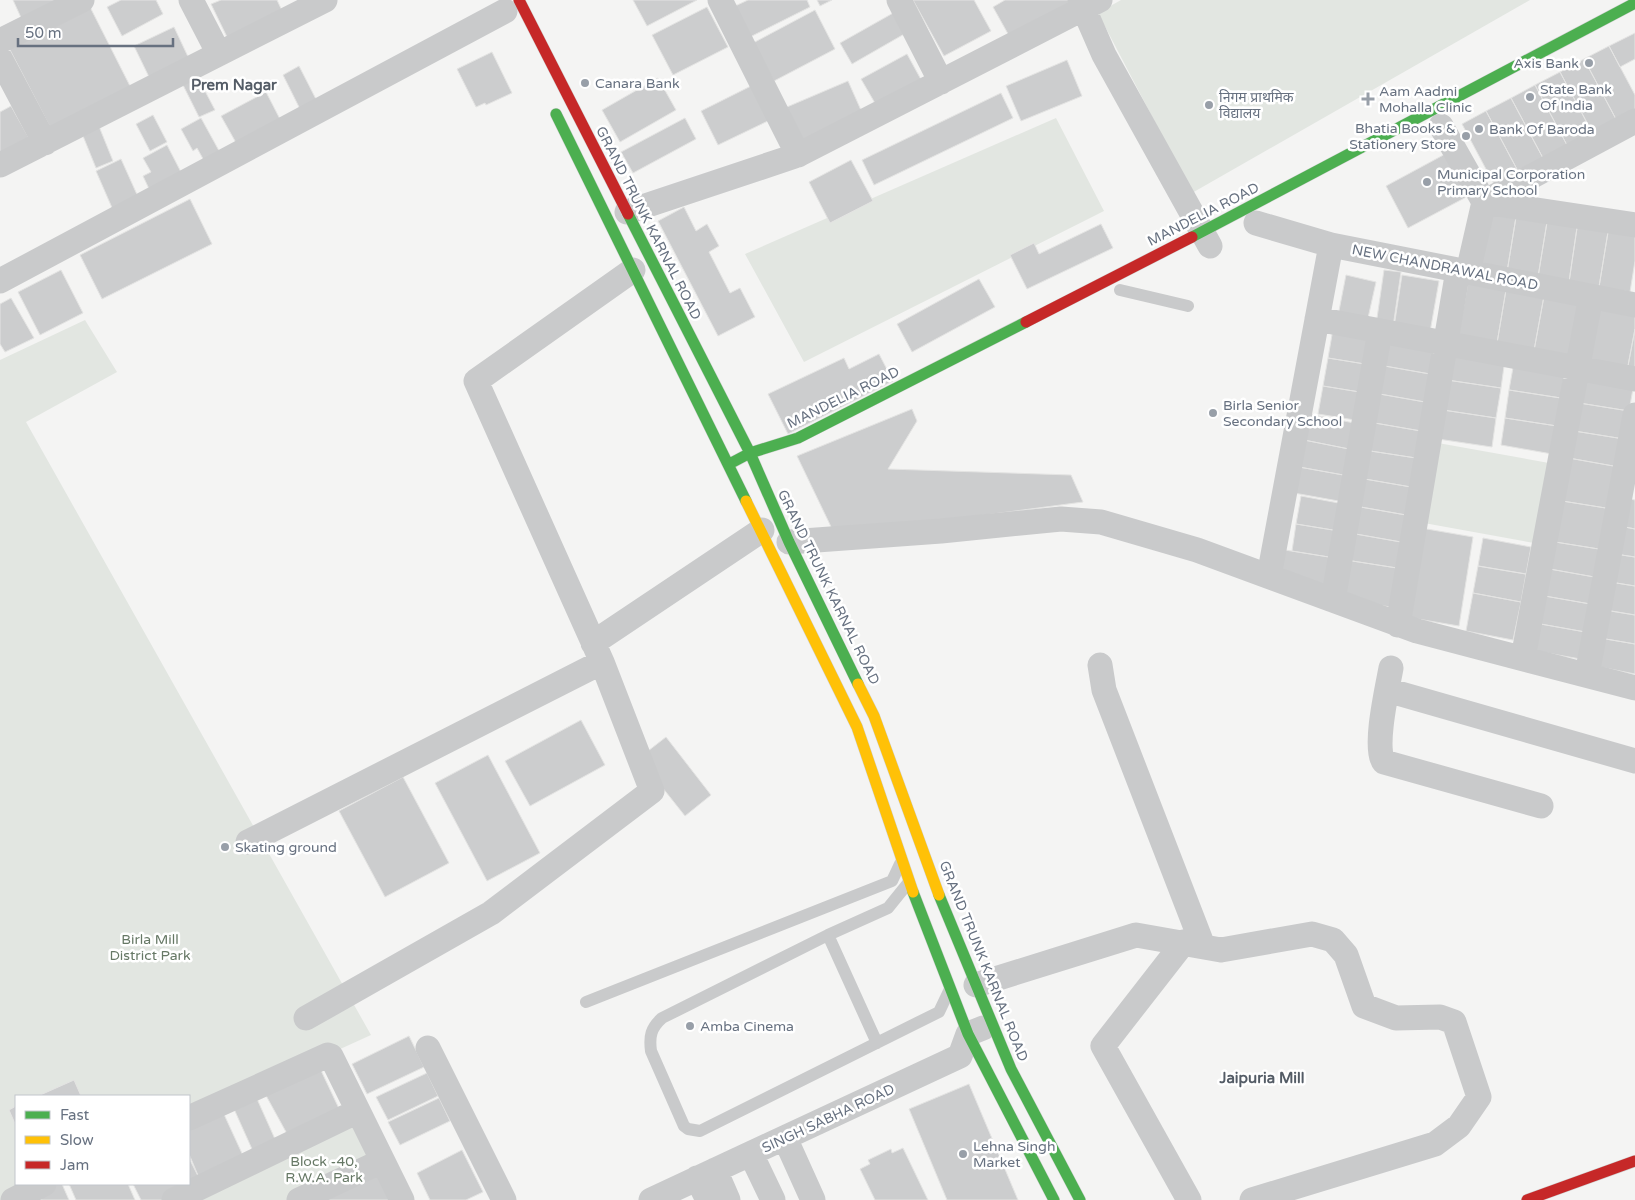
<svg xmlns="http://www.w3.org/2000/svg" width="1635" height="1200" viewBox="0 0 1635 1200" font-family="'Varela Round','Noto Sans Devanagari',sans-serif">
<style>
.green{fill:#e2e6e1}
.building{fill:#cccdce;stroke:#e4e4e3}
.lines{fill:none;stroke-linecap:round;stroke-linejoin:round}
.fast-casing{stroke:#d1d2d2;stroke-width:12}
.slow-casing{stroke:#d1d2d2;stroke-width:12}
.jam-casing{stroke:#d1d2d2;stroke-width:12}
.lane{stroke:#c9cacb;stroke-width:12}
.street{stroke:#c9cacb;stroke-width:25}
.fast{stroke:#4caf50;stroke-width:11}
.slow{stroke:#ffc107;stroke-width:11}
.jam{stroke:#c62828;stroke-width:11}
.poi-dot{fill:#989fa8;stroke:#fff;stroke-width:2}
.labels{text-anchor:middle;stroke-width:5;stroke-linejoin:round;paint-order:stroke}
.poi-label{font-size:14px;fill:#677180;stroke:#fff;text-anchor:start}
.street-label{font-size:14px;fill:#677180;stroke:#fff}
.park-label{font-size:14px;fill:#667865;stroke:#fff}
.neighbourhood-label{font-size:15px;font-weight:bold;fill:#545c66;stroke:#fff}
</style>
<rect width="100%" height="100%" fill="#f4f4f3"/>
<path class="green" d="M1121 0H1530L1192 193 1098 13Z
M1056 118 1104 211 804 362 745 254Z
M85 320 117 372 26 422 371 1035 189 1118V1096H16V1184H43L7 1200H0V360Z
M1438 443 1549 463 1534 543 1424 523Z
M351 1123 377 1176 329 1200H194Z"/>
<path class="building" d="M13 0H73L23 22Z
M121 0H156L163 14 122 36 107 7Z
M221 0H277L284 15 229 41 211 4Z
M633 0H697L647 26Z
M748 0H807L810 7 748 38 733 7Z
M817 0H832L820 6Z
M913 0H974L991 31 944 56Z
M1005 0H1068L1072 7 1012 41 993 7Z
M89 5 131 88 51 129 8 46Z
M707 7 728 47 673 75 652 35Z
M815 10 835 49 774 81 753 43Z
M895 12 906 33 852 64 840 43Z
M174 27 190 61 151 81 134 46Z
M1635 33V59L1620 67 1609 46Z
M1609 46 1635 95V112L1617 121 1584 59Z
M492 52 512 93 486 105 485 103 476 107 457 69Z
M907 54 924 85 879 110 861 79Z
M1584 59 1617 121 1593 134 1560 72Z
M1067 60 1082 96 1021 121 1006 86Z
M299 66 321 109 304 117 283 75Z
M1560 72 1593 134 1568 147 1535 85Z
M196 74 215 110 199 117 181 81Z
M658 78 676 110 620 142 602 110Z
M848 81 864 117 803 143 787 107Z
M753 85 770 120 718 145 701 111Z
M1535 85 1568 147 1544 160 1511 98Z
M266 92 283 125 239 148 221 116Z
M1001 93 1013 118 874 185 862 160Z
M1511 98 1544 160 1519 173 1486 111Z
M11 106 30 140 0 157V112Z
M1486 111 1519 173 1495 186 1462 124Z
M153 115 167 142 150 151 136 124Z
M201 118 223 158 207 166 197 148 193 151 181 129Z
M685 118 696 139 633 173 621 152Z
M98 124 113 161 96 168 81 131Z
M167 145 183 176 151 193 143 176 151 172 143 158Z
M1449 152 1472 194 1408 228 1386 186Z
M121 159 139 199 113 210 96 171Z
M851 160 873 201 830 223 809 182Z
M190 199 212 244 102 299 80 255Z
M1487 206 1517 211 1507 272 1477 267Z
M684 207 696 231 707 224 719 246 709 252 730 293 740 288 755 317 718 336 658 221Z
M1517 211 1548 216 1538 277 1507 272Z
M1548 216 1578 221 1569 282 1538 277Z
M1578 221 1609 226 1599 287 1569 282Z
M1101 224 1113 248 1027 289 1010 255 1034 243 1039 254Z
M1609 226 1635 230V261L1630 292 1599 287Z
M61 270 83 313 40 335 18 292Z
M1384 270 1401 272 1393 327 1376 325Z
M1346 275 1376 282 1366 327 1337 321Z
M1402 275 1439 281 1430 332 1394 327Z
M979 279 995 307 912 352 897 324Z
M1468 283 1506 290 1496 349 1457 342Z
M1506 290 1544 296 1533 356 1496 349Z
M1544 296 1582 303 1571 362 1533 356Z
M11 298 34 338 5 352 0 344V304Z
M1599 307 1635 313V329L1627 371 1589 364Z
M1333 329 1376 337 1371 365 1328 358Z
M1635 329V373L1627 371Z
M1384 337 1435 346 1430 374 1379 365Z
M1452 351 1505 359 1501 388 1447 380Z
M879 354 893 381 788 434 768 394 844 358 849 369Z
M1328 358 1371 365 1366 393 1323 386Z
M1514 362 1565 370 1561 398 1509 390Z
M1379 365 1430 374 1425 402 1374 393Z
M1577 373 1634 383 1629 411 1573 402Z
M1447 380 1501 388 1496 418 1443 410Z
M1323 386 1366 393 1361 421 1318 414Z
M1509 390 1561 398 1557 426 1505 418Z
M1374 393 1425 402 1421 431 1369 422Z
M1573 402 1629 411 1624 439 1568 430Z
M912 409 917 421 888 469 1071 475 1083 502 835 535 797 456Z
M1443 410 1496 418 1492 447 1438 439Z
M1309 414 1359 424 1354 450 1304 440Z
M1505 418 1557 426 1552 454 1501 445Z
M1369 422 1421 431 1416 458 1364 450Z
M1568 430 1624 439 1619 467 1563 457Z
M1304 440 1354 450 1349 476 1299 467Z
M1364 450 1416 458 1411 487 1359 478Z
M1563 457 1619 467 1612 509 1556 500Z
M1299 467 1349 476 1344 502 1294 493Z
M1359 478 1411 487 1406 515 1355 506Z
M1301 496 1344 504 1339 531 1296 524Z
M1625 498 1635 500V529L1620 526Z
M1556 500 1612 509 1605 550 1549 541Z
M1355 506 1406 515 1401 542 1350 533Z
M1296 524 1339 531 1335 558 1292 551Z
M1620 526 1635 529V557L1615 554Z
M1421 528 1473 537 1459 626 1406 617Z
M1350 533 1401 542 1397 568 1346 560Z
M1483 538 1531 547 1526 574 1478 566Z
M1549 541 1605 550 1600 578 1544 568Z
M1285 550 1335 558 1328 593 1280 577Z
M1615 554 1635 557V586L1610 582Z
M1346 560 1397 568 1390 607 1339 598Z
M1478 566 1526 574 1521 602 1473 593Z
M1544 568 1600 578 1596 605 1539 595Z
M1610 582 1635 586V615L1605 610Z
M1473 593 1521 602 1513 640 1466 631Z
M1539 595 1596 605 1591 633 1535 623Z
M1605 610 1635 615V644L1600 638Z
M1535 623 1591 633 1586 660 1530 650Z
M1600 638 1635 644V674L1595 666Z
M581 720 605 765 530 806 505 761Z
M666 737 711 795 685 816 639 758Z
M488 755 540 853 487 881 435 783Z
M403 777 449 863 385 897 339 811Z
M409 1036 424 1067 367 1094 352 1064Z
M317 1062 342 1115 291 1141 263 1090Z
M427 1073 438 1096 388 1120 376 1097Z
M74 1080 81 1096H38Z
M969 1084 1018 1200H947L909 1109Z
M253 1090 279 1148 256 1158 230 1100Z
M439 1098 450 1121 400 1145 388 1122Z
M16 1106V1126L9 1110Z
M222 1110 245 1160 200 1180 189 1154V1124Z
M903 1148 928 1200H875L860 1169 870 1164 868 1160 891 1149 892 1153Z
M462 1150 483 1192 466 1200H430L417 1173Z
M189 1158 202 1184 171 1200H141L133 1184H189Z
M375 1166 392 1200H324Z
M58 1184H62L69 1200H42L38 1193Z
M69 1184H128L135 1200H76Z"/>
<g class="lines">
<defs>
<path id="fast" d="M556 114 746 501
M628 214 750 453 789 542 858 684
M1192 237 1635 3
M733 462 750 453 798 438 1026 322
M913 892 968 1034 1054 1200
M939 895 1011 1069 1080 1200"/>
<path id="slow" d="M746 501 857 727 913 892
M858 684 874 716 939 895"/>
<path id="jam" d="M519 0 628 214
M1026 322 1192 237
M1527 1200 1635 1161"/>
</defs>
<use href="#fast" class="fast-casing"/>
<use href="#slow" class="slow-casing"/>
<use href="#jam" class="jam-casing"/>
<path class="lane" d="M1120 290 1188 306
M828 935 662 1018C651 1028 649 1036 651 1051L684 1126 688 1129 700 1131 939 1012 949 991
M586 1002 892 881 900 864
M877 1043 828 935 888 908 909 882"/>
<path class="street" d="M191 0 219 54
M720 0 798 155
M899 0 941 82
M1080 0 1104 55 1210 246
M0 41 82 0
M0 58 45 143
M1441 126 1484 202 1635 121
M0 165 325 0
M627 212 798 155 1100 0
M1256 223 1331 245 1635 305
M1468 272 1484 202 1635 225
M0 281 505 11
M1317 319 1635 379
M789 542 941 531 1061 519 1101 522 1197 550 1417 631 1635 688
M1269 576 1331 245
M1333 600 1380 331
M1398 625 1458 270
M593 643 762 530
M1523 658 1591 296
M1100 665 1104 690 1203 946
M1391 668C1388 685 1373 750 1384 762L1541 806
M1587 675 1635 415
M1387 690 1635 761
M248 842 602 662 476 381 633 270
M1184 942 1103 1046 1189 1200
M976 985 1136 935 1221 950 1312 934 1333 940 1346 955 1364 1006 1396 1018 1440 1017 1454 1022 1479 1097 1459 1126 1435 1144 1252 1200
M306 1018 491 913 652 791 602 662
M428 1048 504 1200
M189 1118 328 1055 331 1056 402 1200
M785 1138 813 1200
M751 1154 773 1200
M715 1170 728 1200
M697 1178 708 1200
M13 1200 44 1184
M174 1200 358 1111
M299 1200 382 1161
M651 1200 960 1056 968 1034 983 1028"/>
<use href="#fast" class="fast"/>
<use href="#slow" class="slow"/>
<use href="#jam" class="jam"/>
</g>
<g class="poi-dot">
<circle cx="1589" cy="63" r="5"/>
<circle cx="585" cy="83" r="5"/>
<circle cx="1530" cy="97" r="5"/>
<path d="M1365.5 91.5h5v5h5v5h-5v5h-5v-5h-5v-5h5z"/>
<circle cx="1209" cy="105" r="5"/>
<circle cx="1479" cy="129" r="5"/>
<circle cx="1466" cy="136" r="5"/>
<circle cx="1427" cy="182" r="5"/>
<circle cx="1213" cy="413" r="5"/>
<circle cx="225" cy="847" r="5"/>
<circle cx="690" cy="1026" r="5"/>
<circle cx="963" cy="1154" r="5"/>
</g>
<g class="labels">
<g class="poi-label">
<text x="1579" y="68" text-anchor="end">Axis Bank</text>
<text x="595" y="88">Canara Bank</text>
<text x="1540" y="94">State Bank<tspan x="1540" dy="16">Of India</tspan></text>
<text x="1379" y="96">Aam Aadmi<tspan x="1379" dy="16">Mohalla Clinic</tspan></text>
<text x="1219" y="102">निगम प्राथमिक<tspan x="1219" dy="16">विद्यालय</tspan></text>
<text x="1456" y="133" text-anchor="end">Bhatia Books &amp;<tspan x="1456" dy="16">Stationery Store</tspan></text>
<text x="1489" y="134">Bank Of Baroda</text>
<text x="1437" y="179">Municipal Corporation<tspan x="1437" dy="16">Primary School</tspan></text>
<text x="1223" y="410">Birla Senior<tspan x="1223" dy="16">Secondary School</tspan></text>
<text x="235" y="852">Skating ground</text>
<text x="700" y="1031">Amba Cinema</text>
<text x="973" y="1151">Lehna Singh<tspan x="973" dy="16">Market</tspan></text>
</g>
<g class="street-label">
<text transform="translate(1203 214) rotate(-27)" y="5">MANDELIA ROAD</text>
<text transform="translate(649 223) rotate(63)" y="5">GRAND TRUNK KARNAL ROAD</text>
<text transform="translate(1445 267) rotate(11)" y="5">NEW CHANDRAWAL ROAD</text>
<text transform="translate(843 397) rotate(-26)" y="5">MANDELIA ROAD</text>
<text transform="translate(829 587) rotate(64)" y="5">GRAND TRUNK KARNAL ROAD</text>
<text transform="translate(984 961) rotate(68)" y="5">GRAND TRUNK KARNAL ROAD</text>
<text transform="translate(828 1118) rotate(-25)" y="5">SINGH SABHA ROAD</text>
</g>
<g class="park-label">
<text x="150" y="944">Birla Mill<tspan x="150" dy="16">District Park</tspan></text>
<text x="324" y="1166">Block -40,<tspan x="324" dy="16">R.W.A. Park</tspan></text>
</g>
<g class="neighbourhood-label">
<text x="234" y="90">Prem Nagar</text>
<text x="1262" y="1083">Jaipuria Mill</text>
</g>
</g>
<rect x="15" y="1095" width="175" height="90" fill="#ffffff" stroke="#c2c6cc"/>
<rect x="25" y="1111" width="25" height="8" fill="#4caf50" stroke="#c2c6cc"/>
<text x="60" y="1120" font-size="15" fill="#677180">Fast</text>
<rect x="25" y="1136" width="25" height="8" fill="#ffc107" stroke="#c2c6cc"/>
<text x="60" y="1145" font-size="15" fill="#677180">Slow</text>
<rect x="25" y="1161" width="25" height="8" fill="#c62828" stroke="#c2c6cc"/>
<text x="60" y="1170" font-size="15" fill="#677180">Jam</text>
<path d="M18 38v8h155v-8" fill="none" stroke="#677180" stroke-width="2.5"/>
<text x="25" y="38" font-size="15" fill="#677180" stroke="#ffffff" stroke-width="4" paint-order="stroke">50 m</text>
</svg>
